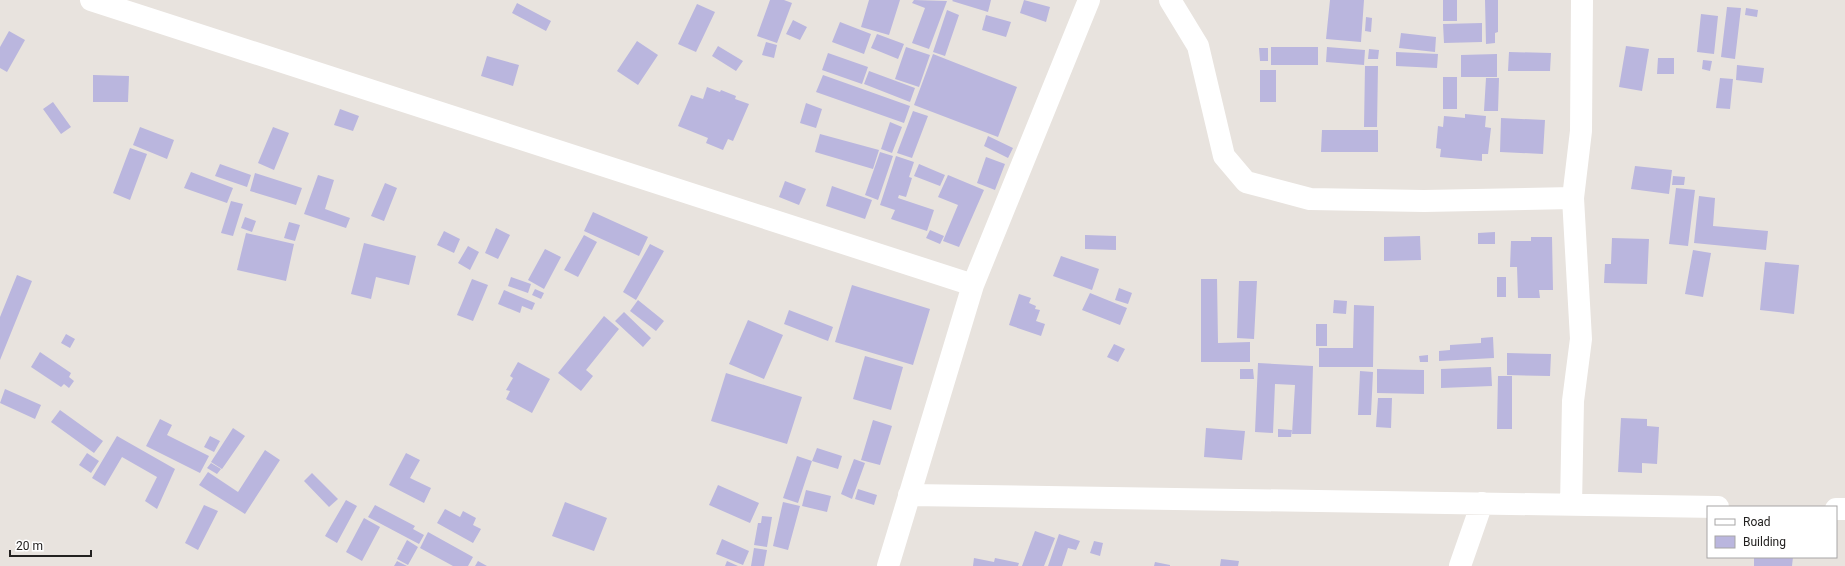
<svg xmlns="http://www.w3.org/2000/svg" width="1845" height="566" viewBox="0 0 1845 566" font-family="Roboto,sans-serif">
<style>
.building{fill:#bab6de}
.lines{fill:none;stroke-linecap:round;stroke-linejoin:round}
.street{stroke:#fff;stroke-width:22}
</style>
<rect width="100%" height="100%" fill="#e8e3de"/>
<path class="building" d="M770 0H784L792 3 777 43 757 36Z
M869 0H900L889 35 861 27Z
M914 0 947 1 929 49 912 43 925 8 912 3Z
M953 0H991L988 12 952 1Z
M1024 0 1050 7 1046 22 1020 13Z
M1330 0H1364L1361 42 1326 39Z
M1443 0H1457V21H1443Z
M1485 0H1498V32L1495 33V43L1486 44Z
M517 3 551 21 546 31 512 13Z
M697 4 715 12 696 52 678 44Z
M1727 7 1741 8 1735 59 1721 57Z
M1746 8 1758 10 1757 17 1745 15Z
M947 10 959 15 945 56 933 52Z
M1701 14 1718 16 1714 54 1697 52Z
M986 15 1011 22 1006 37 982 30Z
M1366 17 1372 18 1371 32 1365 31Z
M793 20 807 27 800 40 786 34Z
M840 22 871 34 864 54 832 42Z
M1482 23V42L1444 43 1443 24Z
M9 31 25 40 7 72 0 68V47Z
M1401 33 1436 37 1435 52 1399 48Z
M877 34 904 44 898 59 871 48Z
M637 41 658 55 638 85 617 71Z
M766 42 777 45 774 58 762 55Z
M718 46 743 61 736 71 712 56Z
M1626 46 1649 49 1642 91 1619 87Z
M906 47 930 55 919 87 895 79Z
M1271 47H1318V65H1271Z
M1327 47 1365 50 1364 65 1326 62Z
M1259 48H1268V61H1260Z
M1369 49 1379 50 1378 59H1368Z
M1396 52 1438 54 1437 68 1396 66Z
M1509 52 1551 53 1550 71H1508Z
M828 53 868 67 862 84 822 70Z
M933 54 1017 87 998 137 914 105Z
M1497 54V77H1461V55Z
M487 56 519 65 513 86 481 76Z
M1658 58H1674V74H1657Z
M1703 60 1712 61 1710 71 1702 69Z
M1737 65 1764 68 1762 83 1736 80Z
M1365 66H1378L1377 127H1364Z
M1260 70H1276V102H1260Z
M869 71 915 88 910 102 864 84Z
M93 75 129 76 128 102H93Z
M823 75 910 106 904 123 816 92Z
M1443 77H1457V109H1443Z
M1486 78H1499L1498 111H1484Z
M1720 78 1733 79 1730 109 1716 108Z
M707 87 720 92 721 90 736 96 735 99 749 104 733 141 728 139 723 150 706 143 708 138 678 126 691 95 703 99Z
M53 102 71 127 61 134 43 109Z
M806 103 822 109 816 128 800 123Z
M340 109 359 116 353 131 334 125Z
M913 111 928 116 912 158 897 153Z
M1465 114 1486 116 1485 127 1491 128 1488 154H1482V161L1440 157 1441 149 1436 148 1438 126 1443 127 1444 116 1465 118Z
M1501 118 1545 120 1543 154 1500 152Z
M890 122 902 127 892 153 881 149Z
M140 127 174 140 167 159 133 145Z
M273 127 289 133 274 170 258 163Z
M1322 130H1378V152H1321Z
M820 134 879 150 873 169 815 152Z
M988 136 1013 148 1008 158 984 146Z
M130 148 147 154 130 200 113 193Z
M880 152 893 156 878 200 865 195Z
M896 156 914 162 909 177 912 178 906 197 899 195 898 198 934 210 927 231 891 219 895 210 880 205Z
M986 157 1005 164 995 190 977 183Z
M220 164 251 175 247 187 215 176Z
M919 164 945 175 940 186 914 176Z
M1635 166 1672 170 1669 194 1631 189Z
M191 172 233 188 227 203 184 188Z
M255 173 302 188 296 205 250 191Z
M318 175 334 180 325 209 350 218 346 228 304 214Z
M948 175 984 190 959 247 943 241 958 205 938 197Z
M1673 176 1685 177 1684 185H1672Z
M785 181 806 189 799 205 779 197Z
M385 183 397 188 384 221 371 216Z
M832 186 872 200 865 219 826 206Z
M1676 188 1695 190 1688 246 1669 244Z
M1699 196 1715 198 1713 226 1768 231 1766 250 1694 243Z
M231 201 243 204 233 236 221 233Z
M593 212 648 237 639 256 584 231Z
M245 217 256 221 252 232 241 228Z
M289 222 300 225 295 241 284 238Z
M496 228 510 235 498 259 485 253Z
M930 230 944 236 940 244 926 238Z
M444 231 460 239 454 253 437 245Z
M1495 232V244H1478V233Z
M246 233 294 244 286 281 237 270Z
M584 235 597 242 578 277 564 270Z
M1085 235 1116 236V250L1085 249Z
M1420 236 1421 260 1384 261V237Z
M1531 237H1552L1553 290H1539L1540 298H1518L1517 267H1510L1511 241H1531Z
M1612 238 1649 239 1647 284 1604 283 1605 264H1611Z
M364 243 416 256 409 285 376 277 371 299 351 294Z
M650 244 664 251 636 300 623 292Z
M468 246 479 252 470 270 458 263Z
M545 249 561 257 544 289 528 280Z
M1693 250 1711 253 1703 297 1685 294Z
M1061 256 1099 269 1092 290 1053 276Z
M1765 262 1799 265 1794 314 1760 310Z
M17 275 32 281 0 360V317Z
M511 277 531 284 528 293 508 286Z
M1497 277H1506V297H1497Z
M472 279 488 285 473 321 457 315Z
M1201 279H1217L1218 343 1250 342V362H1201Z
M1239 281H1257L1254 339 1237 338Z
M852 285 930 309 913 365 835 342Z
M1119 288 1132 293 1128 304 1115 300Z
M535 289 544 293 541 299 532 295Z
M504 290 535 303 532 310 522 306 520 313 498 304Z
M1090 293 1127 308 1120 325 1082 310Z
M1019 294 1031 298 1029 303 1036 306 1035 309 1040 310 1036 321 1045 324 1041 336 1009 325Z
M638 300 664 321 656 331 630 311Z
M1334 300 1347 301 1346 314 1333 313Z
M1354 305 1374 306 1373 367H1319V348H1353Z
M789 310 833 327 828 341 784 324Z
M624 312 651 338 643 347 615 321Z
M604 316 619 329 586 370 593 376 581 391 558 373Z
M748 320 783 335 764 379 729 364Z
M1316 324H1327V346H1316Z
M66 334 75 339 70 348 61 343Z
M1493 337 1494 358 1439 361V351L1450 350V345L1481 343V338Z
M1114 344 1125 349 1118 362 1107 357Z
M40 352 71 373 69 377 74 381 69 388 64 384 61 387 31 367Z
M1507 353 1551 354 1550 376 1507 375Z
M1428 355V362H1420L1419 356Z
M865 356 903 367 891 410 853 399Z
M518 362 550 379 532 413 506 399 510 391 506 390 513 378 510 376Z
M1258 363 1313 366 1311 434H1292L1295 385 1275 384 1273 433 1255 432Z
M1491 367 1492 386 1441 388V369Z
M1240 369H1253L1254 379H1240Z
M1377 369 1424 370V394L1377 393Z
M1360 371 1373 372 1371 415H1358Z
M726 373 802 397 787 444 711 421Z
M1498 376H1512V429H1497Z
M5 389 41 405 35 419 0 403Z
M1378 398H1392L1391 428 1376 427Z
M60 410 103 441 94 453 51 422Z
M1621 418 1647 419V426L1659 427 1657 464 1642 463V473L1618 472Z
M160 419 172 425 167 435 209 456 200 473 146 446Z
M873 420 892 426 880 465 861 460Z
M233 428 245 436 222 469 211 462Z
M1206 428 1245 431 1242 460 1204 457Z
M1278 429 1292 430 1291 437H1278Z
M117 436 175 469 157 509 145 501 157 477 122 457 105 486 92 478Z
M210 436 220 441 214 452 204 447Z
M817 448 842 456 838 469 812 461Z
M265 450 280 460 245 514 199 485 208 472 238 492Z
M87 453 99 461 91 473 79 465Z
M406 453 420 460 410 478 431 488 424 503 389 485Z
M797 456 812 461 798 503 783 498Z
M854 459 865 463 852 499 841 494Z
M211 463 221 469 217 474 207 468Z
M312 473 338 499 329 507 304 481Z
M718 485 759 503 750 523 709 505Z
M858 489 877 495 874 505 855 499Z
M806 490 831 496 827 512 802 506Z
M346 500 357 506 337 543 325 536Z
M565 502 607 518 594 551 552 536Z
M783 502 800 506 788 550 773 546Z
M204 505 218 511 198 550 185 543Z
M375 505 415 526 413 529 424 535 419 544 368 517Z
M445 509 460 517 463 511 476 518 473 525 481 529 473 543 437 523Z
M762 516 772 517 767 547 754 545 758 523H761Z
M364 518 380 527 362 561 346 552Z
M1035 531 1055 538 1044 566H1022Z
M428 532 473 557 468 566H453L420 548Z
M1059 534 1080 541 1076 550 1068 548 1062 566H1048Z
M722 539 749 551 743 565 716 554Z
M407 540 418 547 408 565 397 559Z
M1094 541 1103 543 1100 556 1090 553Z
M754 548 767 550 764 566H751Z
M1754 557H1793L1792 566H1754Z
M974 558 994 562 995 558 1019 563 1018 566H973Z
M1221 559 1239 561 1238 566H1220Z
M397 561 407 566H394Z
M478 561 487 566H475Z
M727 561 738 566H725Z
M1155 562 1170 565V566H1154Z"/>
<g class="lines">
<path class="street" d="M91 0 973 285
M1170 0 1198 46 1224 156 1246 182 1310 199 1424 201 1573 198
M909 495 1718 507
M1571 505 1573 401 1581 339 1573 198 1581 131 1582 0
M1836 509H1845
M888 566 973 285 1089 0
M1460 566 1482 503"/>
</g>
<rect x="1707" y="506" width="130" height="52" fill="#ffffff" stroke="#a7a6a6"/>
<rect x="1715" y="519" width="20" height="6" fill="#ffffff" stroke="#a7a6a6"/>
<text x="1743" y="526" font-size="12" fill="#232120">Road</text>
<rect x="1715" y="536" width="20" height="12" fill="#bab6de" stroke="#a7a6a6"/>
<text x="1743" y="546" font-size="12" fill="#232120">Building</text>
<path d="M10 550v6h81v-6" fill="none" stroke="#232120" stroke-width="2"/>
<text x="16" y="550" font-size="12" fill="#232120" stroke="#ffffff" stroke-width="3" paint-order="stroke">20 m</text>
</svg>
